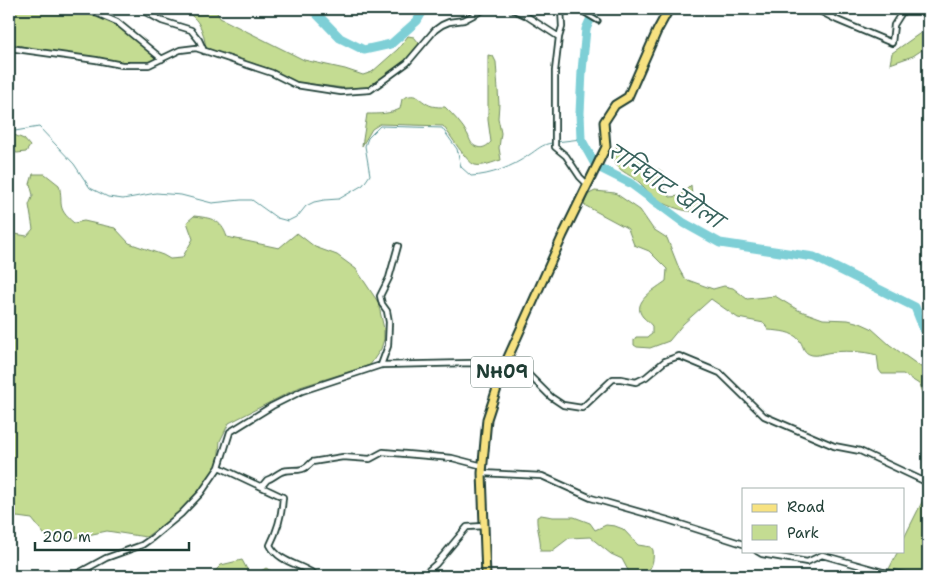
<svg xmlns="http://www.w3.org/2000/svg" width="937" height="585" viewBox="0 0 937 585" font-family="'Shantell Sans','Playpen Sans Deva',sans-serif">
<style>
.green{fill:#c4dc92;stroke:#728c63}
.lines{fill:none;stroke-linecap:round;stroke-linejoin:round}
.stream{stroke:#589595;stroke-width:1}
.river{stroke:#7ecfd6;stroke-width:9}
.pedestrian-casing{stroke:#1f3d34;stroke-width:7}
.minor-casing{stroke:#1f3d34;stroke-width:8}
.primary-casing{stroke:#1f3d34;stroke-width:11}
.pedestrian{stroke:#fff;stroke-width:3}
.minor{stroke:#fff;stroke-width:4.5}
.primary{stroke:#f7e281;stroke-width:7}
.labels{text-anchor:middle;stroke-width:5;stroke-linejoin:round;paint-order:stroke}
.shield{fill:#fff;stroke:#627771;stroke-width:1}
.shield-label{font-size:18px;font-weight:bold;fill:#1f3d34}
.water-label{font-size:20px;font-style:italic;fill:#37625c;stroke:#fff}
</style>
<rect width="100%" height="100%" fill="#fff"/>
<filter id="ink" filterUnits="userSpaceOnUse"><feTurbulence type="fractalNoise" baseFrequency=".02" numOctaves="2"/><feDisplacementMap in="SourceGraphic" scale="10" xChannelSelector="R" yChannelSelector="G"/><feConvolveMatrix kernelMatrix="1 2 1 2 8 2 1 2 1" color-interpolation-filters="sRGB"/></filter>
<g filter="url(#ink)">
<path class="green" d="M9 9H73L116 23 157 59 148 63H121L98 57 38 50 9 43Z
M179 9H215L220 18 304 60 345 69 363 75 372 72 398 49 408 36 414 37 419 43V46C403 63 383 84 360 90L296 82 273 70 206 48C203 29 199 16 179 9Z
M928 30V46L913 56 890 64 892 53 919 34Z
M488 55 493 56 496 62 499 104 498 118 501 133 499 148 501 160C493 162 483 167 475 165 466 162 450 134 443 126L380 124 372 129 362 146 367 114C380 114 389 114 400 109L402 99C418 90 419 102 432 106 436 107 441 107 445 107 453 115 462 124 468 135 470 140 471 145 477 147 483 149 487 146 491 142L488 120Z
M14 135 24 139 30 146 26 152 17 153 9 151V136Z
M618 143 643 162 647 173H653L658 169 664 173V188L670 197 680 196 691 185 692 196 697 201 711 206V210C693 216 667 207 652 196 647 192 644 186 639 182 627 172 617 172 612 156Z
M33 174H45L59 185C64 204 55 207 74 223L84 221 115 228 129 243 163 255 170 259 182 258 193 239 187 222 194 216C211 218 221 219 227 237L279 248 297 233 315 247 337 255 356 269 378 302 384 329V339L381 349 370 365 300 387 229 423 220 441 218 464 207 482 183 509 146 537 107 531 59 541 48 539 32 519 17 517 9 522V233L27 236 33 229 29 205 33 195 30 184Z
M595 191 615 193 640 210 653 229 667 238 680 271 685 279 713 289 724 286 733 288 747 299 775 296 798 310 823 319 848 320 860 323 871 328 890 345 928 372V397L923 396 919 384 903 374H882L879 370 877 355C863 351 841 350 827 353 821 354 818 356 812 355 803 353 804 347 800 341 793 331 779 331 768 330L764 323 738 318 711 299 683 324 669 341 650 348 637 347 634 345V340L636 337H648L652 334V326C649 322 646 320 643 317 630 302 657 288 666 281L667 269 649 251 634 245 628 229 625 227 584 205 587 195Z
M928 490V576L888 571 898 551H903V540Z
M541 515 553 517H574L590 523 595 530 606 525 615 526 623 529 638 545 651 547 653 550C654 558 653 567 646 573V576H631L622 559 611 554 590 537 569 538 552 551H540C542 539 536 529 537 517Z
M242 560 248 571C255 574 260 572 266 568L271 571 272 576H235L230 573H213L221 565Z"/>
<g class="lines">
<path class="stream" d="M9 132 39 127 74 164 90 188 108 197 123 199 156 193 181 195 212 203 241 200H252L277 218 288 221 298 216 306 206 314 202 324 200 339 199 363 185 370 175 365 146 368 138 380 126 442 128 457 149 461 167 471 176C491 175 512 167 529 155 537 150 542 144 552 143
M556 142 581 139"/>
<path class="river" d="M312 9 340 38 364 50 391 44 417 21 424 9
M595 9 586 29 582 71 580 113 581 139 596 166 630 183 684 223 720 243 814 257 915 307 928 340"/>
<defs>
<path id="pedestrian" d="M578 9 598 21"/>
<path id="minor" d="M87 9 117 22 162 59
M140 9 162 21 191 30 199 40 204 51
M512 9 525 15 559 37 555 71V147L566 156 580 177 587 184
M816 9 837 20 892 43 894 25 904 9
M559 37 562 27 561 9
M9 48 96 60 122 65H149L180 50 196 48 272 73 296 85 341 92 370 90 407 63 435 30 442 25 449 22 464 20 485 9
M381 365 388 346 389 322 387 311 382 304 380 296 389 278 398 246
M219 467 283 497C282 515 278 529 270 545 279 563 302 564 317 576
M482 473 542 476 591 498 668 520 743 544
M262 486 267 480C273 478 275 475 281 472 292 467 301 475 312 462L343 457 370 459 383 452 452 458 483 466
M757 551 762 554 807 562 822 555 883 572 914 576
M73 576 106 558 142 545 152 538 181 514 201 493 219 467 230 432 272 406 302 391 381 365 470 363 505 364 517 367 525 371 551 397 563 405 582 408 613 379H621L636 382 646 377 665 361 679 356 720 373 764 416 834 446 860 451 928 483
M422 576 436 564 467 527 484 526"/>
<path id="primary" d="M486 576 482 473 487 419 505 364 563 235 606 147 604 122 615 105 628 97 657 31 669 9"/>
</defs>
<use href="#pedestrian" class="pedestrian-casing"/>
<use href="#minor" class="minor-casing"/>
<use href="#primary" class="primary-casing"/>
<use href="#pedestrian" class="pedestrian"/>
<use href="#minor" class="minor"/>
<use href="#primary" class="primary"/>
</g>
</g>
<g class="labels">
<rect class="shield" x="471" y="356.5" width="62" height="31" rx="4"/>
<g class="shield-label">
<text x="502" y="378">NH09</text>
</g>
<g class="water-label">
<text transform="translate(665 186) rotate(34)" y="7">रानिघाट खोला</text>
</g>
</g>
<rect width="937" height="585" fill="none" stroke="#fff" stroke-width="30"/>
<rect x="15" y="15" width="907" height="555" fill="none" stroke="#1f3d34" stroke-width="2" filter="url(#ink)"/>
<rect x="742" y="488" width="162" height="65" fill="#ffffff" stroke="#a5b1ae"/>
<rect x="752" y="504" width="25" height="8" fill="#f7e281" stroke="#a5b1ae"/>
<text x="787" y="512" font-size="15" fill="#1f3d34">Road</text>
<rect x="752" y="525" width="25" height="15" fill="#c4dc92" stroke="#a5b1ae"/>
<text x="787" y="538" font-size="15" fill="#1f3d34">Park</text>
<path d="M35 542v8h154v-8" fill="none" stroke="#1f3d34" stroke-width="2.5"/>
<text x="42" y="542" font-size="15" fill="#1f3d34" stroke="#ffffff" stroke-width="4" paint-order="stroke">200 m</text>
</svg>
